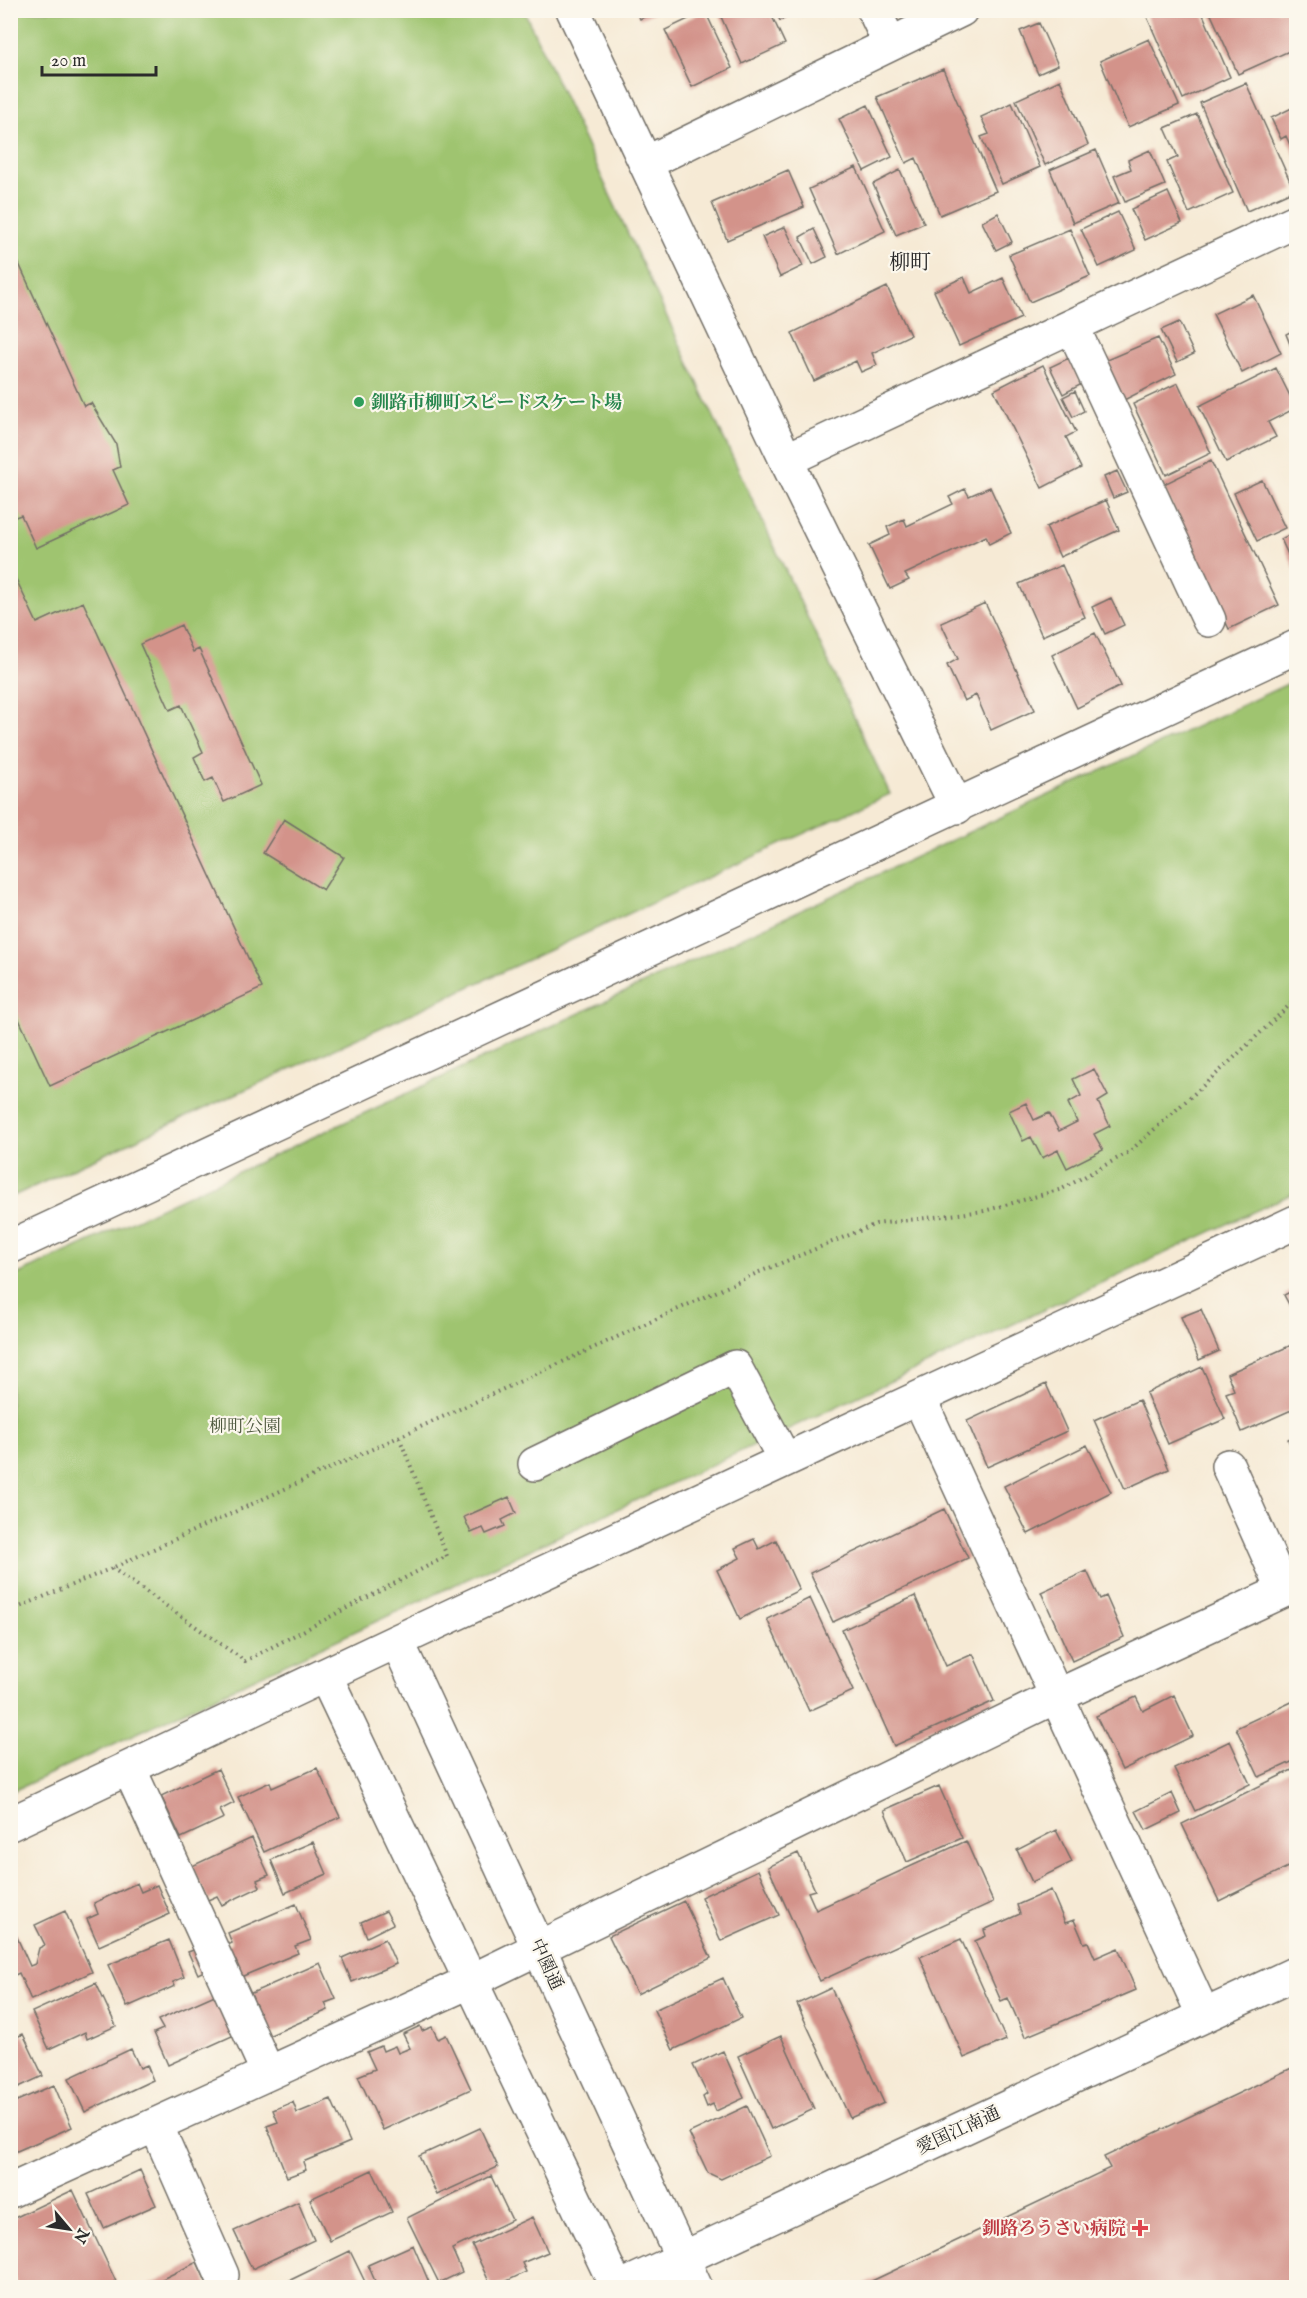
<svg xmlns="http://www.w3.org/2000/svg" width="1307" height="2298" viewBox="0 0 1307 2298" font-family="'IM FELL English','Noto Serif JP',serif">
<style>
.green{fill:#9fc46f;stroke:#65784d;stroke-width:1.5}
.building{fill:#d3938a}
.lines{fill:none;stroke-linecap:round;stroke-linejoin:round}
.minor-casing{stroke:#726e66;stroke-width:36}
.path{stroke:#726e66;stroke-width:4;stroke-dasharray:1.5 4.5;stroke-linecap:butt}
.minor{stroke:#fff;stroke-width:33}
.leisure-dot{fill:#2e9e5b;stroke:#fbf7ec;stroke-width:2}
.health-dot{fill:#e0444e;stroke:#fbf7ec;stroke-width:2}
.labels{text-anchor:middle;stroke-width:4.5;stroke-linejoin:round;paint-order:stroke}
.leisure-label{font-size:18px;font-weight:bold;fill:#27864d;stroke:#fbf7ec;text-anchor:start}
.park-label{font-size:18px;fill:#4e593f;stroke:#fbf7ec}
.street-label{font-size:18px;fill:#2b2b2b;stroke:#fbf7ec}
.health-label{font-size:18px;font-weight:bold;fill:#be3a42;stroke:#fbf7ec;text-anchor:end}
.quarter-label{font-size:21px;fill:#2b2b2b;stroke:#fbf7ec}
</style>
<rect width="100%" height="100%" fill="#fbf7ec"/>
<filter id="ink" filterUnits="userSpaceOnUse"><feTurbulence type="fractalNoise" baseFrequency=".0167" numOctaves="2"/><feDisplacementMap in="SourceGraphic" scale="12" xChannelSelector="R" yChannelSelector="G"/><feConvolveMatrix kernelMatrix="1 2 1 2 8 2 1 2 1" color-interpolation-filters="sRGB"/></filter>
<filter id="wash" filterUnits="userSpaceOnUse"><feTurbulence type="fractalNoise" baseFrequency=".008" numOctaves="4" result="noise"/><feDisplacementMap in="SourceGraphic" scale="24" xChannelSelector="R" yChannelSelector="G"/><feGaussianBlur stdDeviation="1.35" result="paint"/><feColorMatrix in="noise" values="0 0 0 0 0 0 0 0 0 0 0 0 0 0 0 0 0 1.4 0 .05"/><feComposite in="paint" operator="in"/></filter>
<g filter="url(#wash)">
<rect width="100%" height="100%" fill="#f6ead5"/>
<path class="green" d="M10 11H524L890 794 11 1197Z
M1296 680V1192L11 1792 10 1278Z"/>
<g id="blocks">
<path class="building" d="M636 10H659L640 19Z
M718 10H769L785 44 742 64Z
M776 10H802L780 21Z
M1144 10H1201L1230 77 1183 99Z
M1209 10H1294L1296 15V48L1238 74Z
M705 11 732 68 692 87 665 30Z
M1039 23 1058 65 1038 74 1020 31Z
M1149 39 1179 105 1128 127 1100 61Z
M943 69 996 191 940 215 916 158 906 163 877 97Z
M1060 80 1088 145 1045 165 1016 100Z
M1246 83 1294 190 1247 211 1200 103Z
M1012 103 1040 167 1002 184 981 137 989 134 981 117Z
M868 105 892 157 864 171 839 119Z
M1296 106V158L1286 136 1281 139 1271 118Z
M1197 114 1233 193 1189 213 1167 162 1178 157 1165 128Z
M1096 150 1119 203 1073 223 1050 170Z
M1150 150 1165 185 1125 202 1114 176 1131 169 1128 160Z
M856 167 885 231 838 254 809 189Z
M788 170 804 207 727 240 712 203Z
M900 170 924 223 896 235 873 184Z
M1168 192 1182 223 1145 240 1131 209Z
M1118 212 1136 250 1099 267 1081 229Z
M998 213 1012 242 996 250 982 222Z
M785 227 803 266 780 277 762 237Z
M814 229 827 257 813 264 800 237Z
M1070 229 1090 276 1030 302 1009 255Z
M10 244 84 406 91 403 116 444 120 467 113 470 129 505 36 548 21 515 10 519Z
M964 277 971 293 1003 278 1021 318 959 346 934 291Z
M887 287 910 335 872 353 877 365 861 372 856 361 814 381 792 333Z
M1253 295 1281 353 1242 373 1213 314Z
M1179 322 1194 354 1177 362 1161 330Z
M1296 329V359L1286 334Z
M1158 338 1176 374 1118 403 1097 364Z
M1069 358 1082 384 1063 394 1050 367Z
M1043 365 1076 432 1066 437 1081 468 1042 488 994 390Z
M1276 368 1296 408 1268 422 1276 437 1226 462 1199 406Z
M1178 383 1211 453 1166 475 1133 404Z
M1075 391 1084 411 1073 417 1063 397Z
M1211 461 1279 605 1229 629 1162 485Z
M1117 471 1127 492 1113 498 1104 477Z
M1262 480 1285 528 1257 541 1234 493Z
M990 487 1011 533 989 544 986 536 905 574 909 580 890 589 869 545 890 535 887 527 904 519 907 526 953 504 949 497 965 489 969 496Z
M1106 500 1119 530 1060 557 1046 527Z
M1296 531V572L1281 539Z
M1062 565 1085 617 1042 636 1019 584Z
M15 577 37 623 83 602 262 988 50 1086 10 1000V579Z
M1111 598 1124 625 1105 634 1092 607Z
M985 603 1035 710 991 730 976 695 964 701 947 665 958 659 941 623Z
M181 625 193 652 199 649 261 785 224 802 213 778 205 782 194 757 203 752 181 705 170 710 140 644Z
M1095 633 1121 686 1077 708 1052 655Z
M284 819 344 857 323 890 263 853Z
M1094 1069 1108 1096 1098 1102 1110 1126 1094 1134 1103 1150 1067 1168 1058 1150 1042 1158 1031 1137 1023 1141 1009 1111 1026 1103 1034 1120 1049 1113 1059 1131 1077 1122 1068 1103 1081 1096 1073 1079Z
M1296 1289V1305L1291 1308 1284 1295Z
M1201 1309 1219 1351 1199 1360 1181 1317Z
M1296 1343V1408L1242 1432 1226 1393 1234 1390 1227 1374Z
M1202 1367 1225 1419 1168 1444 1146 1393Z
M1046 1384 1067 1431 987 1467 967 1421Z
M1139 1400 1169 1469 1125 1489 1094 1420Z
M1296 1435V1459L1288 1439Z
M1087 1445 1111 1492 1028 1534 1004 1486Z
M509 1497 516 1513 502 1520 505 1526 486 1534 483 1528 471 1533 464 1517Z
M944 1509 968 1558 833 1622 810 1573Z
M754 1539 759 1549 776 1540 799 1590 740 1619 717 1570 740 1558 735 1548Z
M1087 1571 1100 1599 1106 1596 1124 1637 1072 1661 1041 1592Z
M915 1596 946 1666 973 1654 994 1701 894 1746 842 1630Z
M810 1598 853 1691 809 1711 767 1619Z
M1174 1695 1193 1736 1122 1770 1096 1716 1136 1697 1143 1711Z
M1296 1700V1760L1259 1777 1236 1728Z
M1230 1741 1250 1784 1195 1811 1174 1768Z
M317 1768 340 1817 264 1852 238 1797 270 1782 272 1788Z
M1296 1768V1863L1219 1901 1182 1824Z
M218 1769 234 1803 220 1810 224 1818 181 1838 161 1796Z
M939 1786 962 1838 907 1862 884 1810Z
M1172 1793 1181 1813 1146 1830 1136 1811Z
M1056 1830 1072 1862 1032 1882 1017 1850Z
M252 1838 269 1875 257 1880 260 1887 222 1905 217 1896 208 1900 192 1866Z
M966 1841 993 1902 820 1981 768 1867 798 1853 815 1890 808 1892 816 1910Z
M313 1842 327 1874 285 1893 271 1860Z
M758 1870 779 1915 721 1941 701 1897Z
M137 1883 141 1892 157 1885 170 1914 99 1946 87 1919 98 1914 94 1903Z
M1051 1890 1065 1923 1074 1920 1084 1943 1088 1942 1095 1958 1118 1948 1136 1990 1025 2037 1008 1998 1001 2001 975 1941 986 1936 984 1930 1020 1914 1017 1905Z
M684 1901 711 1958 637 1994 609 1936Z
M296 1904 311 1940 295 1946 298 1953 236 1979 223 1947 232 1943 228 1933Z
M65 1911 92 1972 31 2000 19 1973 15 1975 10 1965V1935L15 1933 30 1966 35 1964 39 1948 45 1945 35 1925Z
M386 1911 393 1924 367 1937 361 1922Z
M385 1939 396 1964 352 1982 342 1958Z
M961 1939 1006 2040 964 2058 920 1957Z
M169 1940 184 1977 173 1982 175 1986 127 2007 108 1965Z
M199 1948 208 1969 198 1974 188 1952Z
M320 1963 336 1999 325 2003 328 2010 266 2037 247 1995Z
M723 1978 741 2018 673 2050 654 2010Z
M96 1983 116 2026 87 2039 85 2032 49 2049 32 2012Z
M831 1988 884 2103 850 2118 797 2004Z
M217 1994 241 2032 168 2065 154 2033 163 2029 158 2020Z
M420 2026 422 2031 432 2027 438 2039 446 2035 471 2089 383 2130 358 2076 375 2069 367 2052 381 2046 383 2051 395 2046 398 2053 410 2048 403 2034Z
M23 2034 43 2076 10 2091V2040Z
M781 2036 814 2109 771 2129 738 2056Z
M131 2049 140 2068 147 2065 153 2080 85 2112 69 2078Z
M723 2051 744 2098 716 2111 713 2104 707 2107 703 2097 707 2094 693 2065Z
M1296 2066V2288H857L1110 2168 1104 2157Z
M54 2085 72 2127 10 2154V2104Z
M331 2099 350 2142 303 2162 306 2170 287 2177 267 2126 278 2122 273 2110 293 2102 297 2113Z
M747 2106 770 2156 721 2179 708 2173 689 2133Z
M480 2128 498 2167 437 2195 419 2156Z
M140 2170 156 2205 104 2228 88 2194Z
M372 2170 392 2212 330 2241 310 2199Z
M491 2176 512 2220 452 2249 462 2272 439 2283 407 2218Z
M73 2190 119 2288H19L10 2270V2220Z
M298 2202 314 2240 252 2269 234 2231Z
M532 2217 548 2252 522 2263 526 2272 492 2288 472 2245Z
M413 2245 431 2287 378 2288 368 2265Z
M350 2251 368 2288H274Z
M197 2262 209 2288H144Z"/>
</g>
</g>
<g filter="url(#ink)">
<use href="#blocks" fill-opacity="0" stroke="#726e66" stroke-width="1.5"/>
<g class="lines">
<defs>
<path id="minor" d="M573 10 786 460 957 807
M874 10 890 44
M646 163 961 10
M1072 326 1209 620
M786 460 1296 221
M10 1247 1296 647
M919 1398 1204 2016
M535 1464 735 1367 785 1460
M1228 1466 1284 1591
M397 1641 696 2288
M325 1675 617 2288
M129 1768 268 2073
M10 1824 397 1641 1296 1222
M156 2125 222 2275
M10 2191 471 1981 1057 1696 1296 1585
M619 2288 1296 1973"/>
</defs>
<use href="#minor" class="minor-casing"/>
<path class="path" d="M112 1568 245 1661 447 1556 399 1437
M10 1611 112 1568 757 1273 876 1224 984 1211 1062 1189 1129 1152 1223 1068 1296 999"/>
<use href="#minor" class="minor"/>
</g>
</g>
<circle class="leisure-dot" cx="359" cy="402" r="6"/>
<path class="health-dot" d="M1137 2219h6v6h6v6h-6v6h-6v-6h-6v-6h6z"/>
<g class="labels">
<g class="leisure-label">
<text x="371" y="408">釧路市柳町スピードスケート場</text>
</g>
<g class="park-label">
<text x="245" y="1432">柳町公園</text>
</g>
<g class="street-label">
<text transform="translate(547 1964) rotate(65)" y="6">中園通</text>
<text transform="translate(958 2130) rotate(-25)" y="6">愛国江南通</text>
</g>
<g class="health-label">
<text x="1126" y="2234">釧路ろうさい病院</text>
</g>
<g class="quarter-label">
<text x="910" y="269">柳町</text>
</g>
</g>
<rect width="1307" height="2298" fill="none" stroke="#fbf7ec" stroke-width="36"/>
<g transform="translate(69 2229) rotate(119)" stroke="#fbf7ec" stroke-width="4.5" paint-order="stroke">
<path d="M0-4.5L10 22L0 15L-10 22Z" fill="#2b2b2b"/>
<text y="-9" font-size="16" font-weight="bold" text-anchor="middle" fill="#2b2b2b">N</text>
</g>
<path d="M42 66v9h114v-9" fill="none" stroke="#2b2b2b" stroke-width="3"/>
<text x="51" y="66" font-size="18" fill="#2b2b2b" stroke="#fbf7ec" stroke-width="4.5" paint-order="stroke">20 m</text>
</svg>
